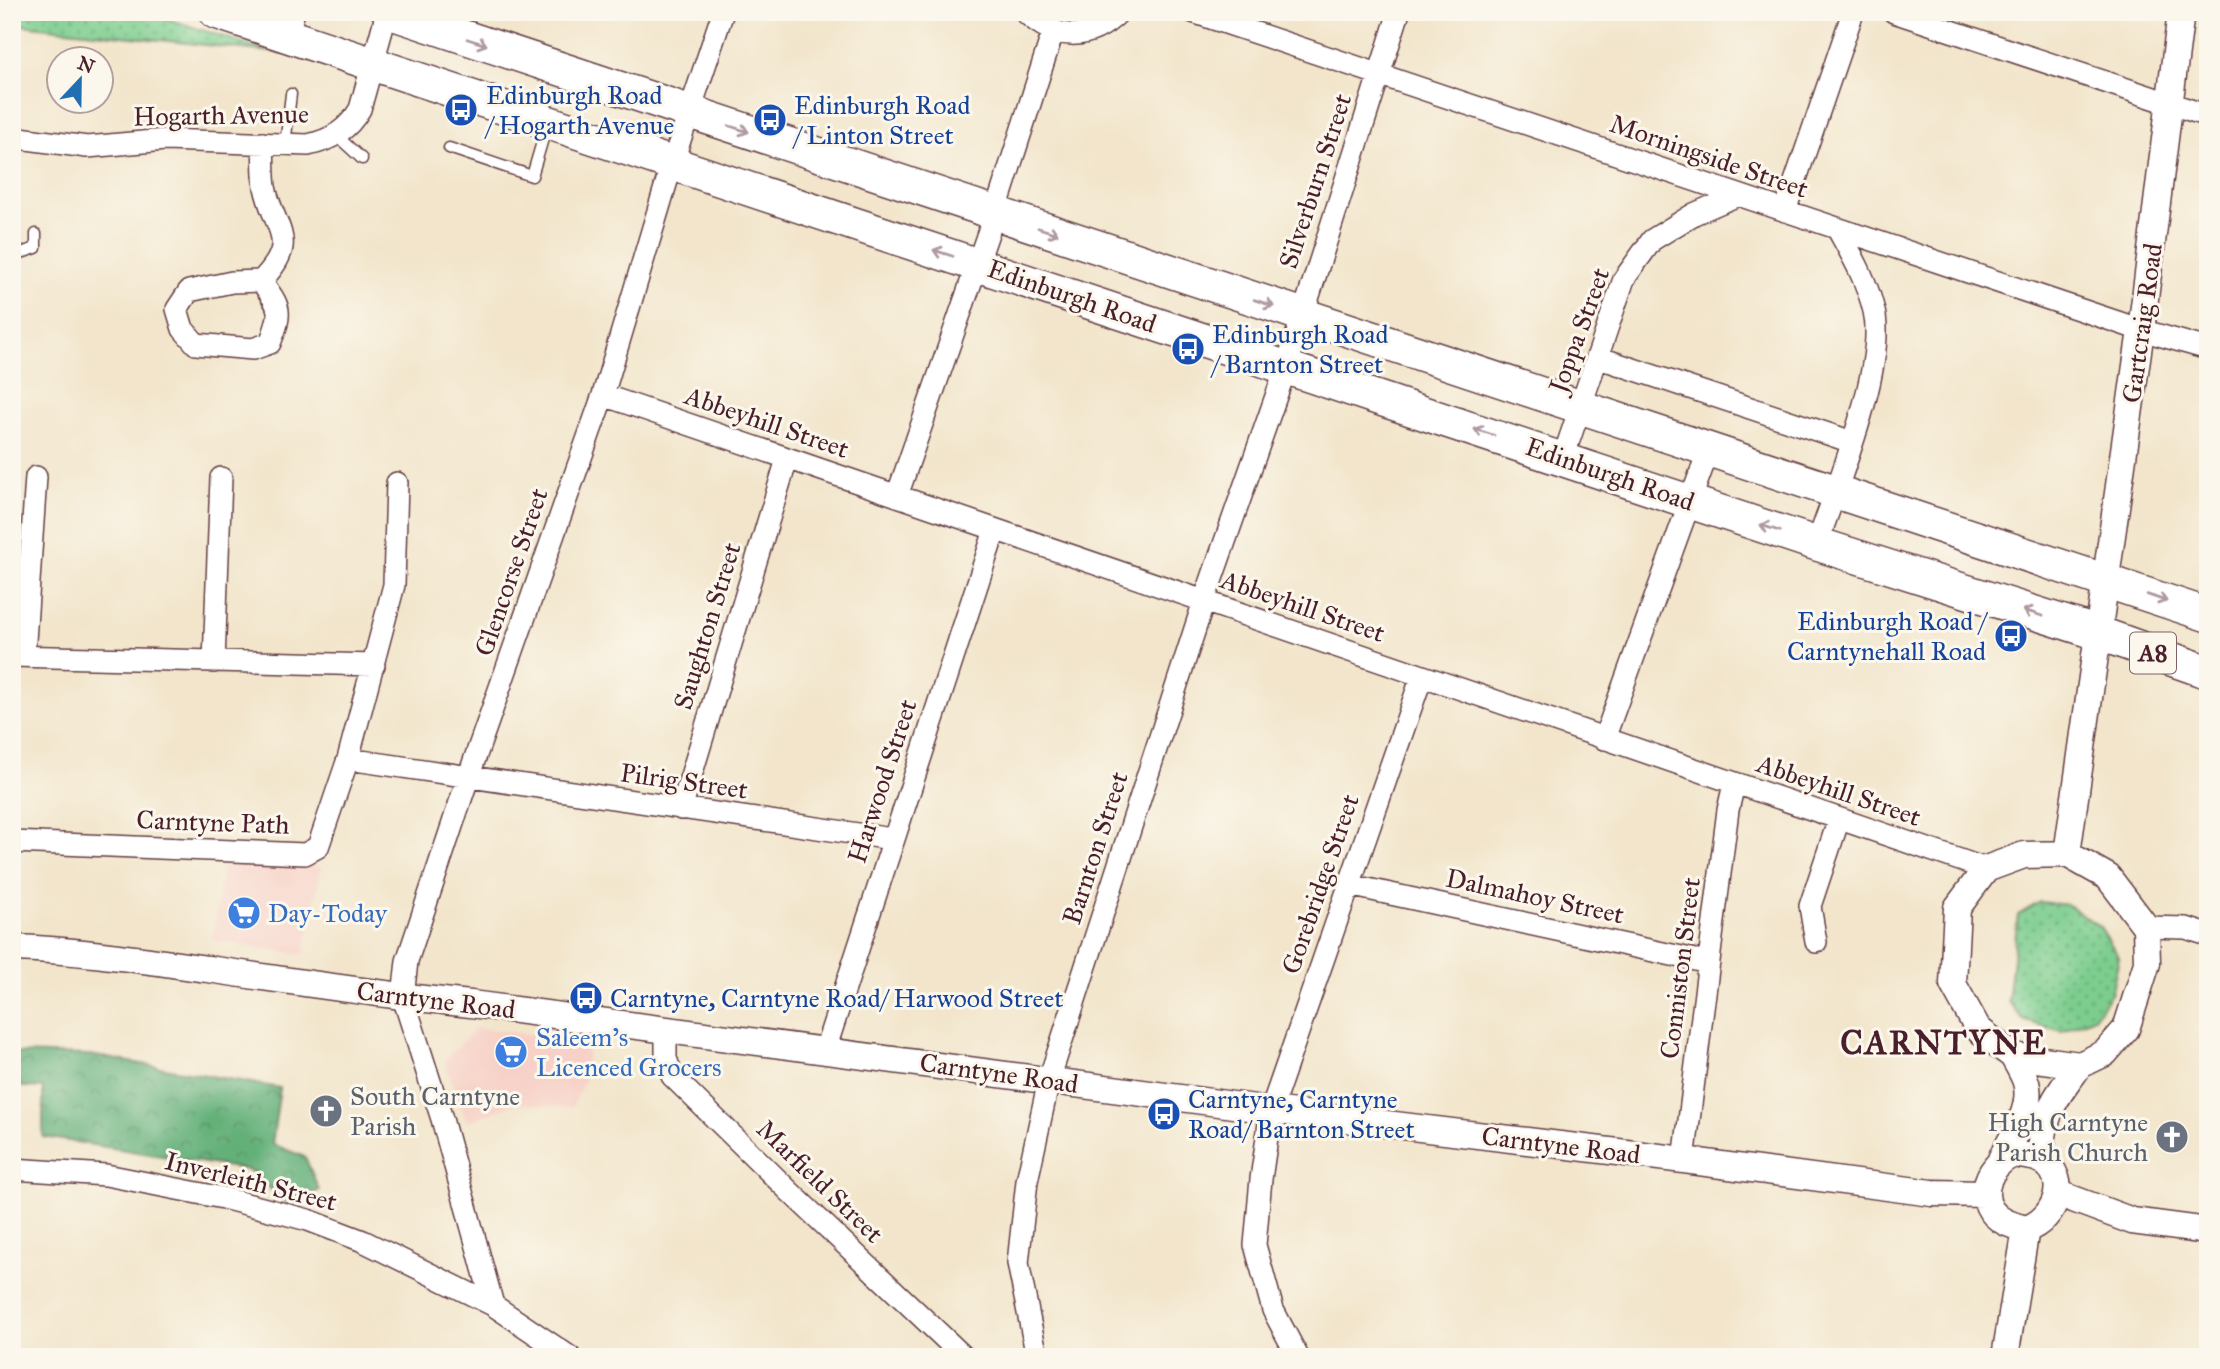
<svg xmlns="http://www.w3.org/2000/svg" width="2220" height="1369" viewBox="0 0 2220 1369" font-family="'IM FELL Great Primer',serif">
<style>
.built{fill:#f7d1c7}
.grass{fill:url(#grass-dots);stroke:#62765c;stroke-width:2}
.forest{fill:url(#forest-crowns);stroke:#576852;stroke-width:2}
.lines{fill:none;stroke-linecap:round;stroke-linejoin:round}
.service-casing{stroke:#633d43;stroke-width:13}
.minor-casing{stroke:#633d43;stroke-width:24}
.tertiary-casing{stroke:#633d43;stroke-width:29}
.primary-casing{stroke:#633d43;stroke-width:36}
.service{stroke:#fff;stroke-width:10}
.minor{stroke:#fff;stroke-width:21}
.tertiary{stroke:#fff;stroke-width:26}
.primary{stroke:#fff;stroke-width:33}
.oneway{stroke:#ae9aa0}
.labels{text-anchor:middle;stroke-width:6;stroke-linejoin:round;paint-order:stroke}
.shield{fill:#fbf7ec;stroke:#7f6065;stroke-width:2}
.shield-label{font-size:24px;font-weight:bold;fill:#4a1f2b}
.transit-label{font-size:26px;fill:#164399;stroke:#fbf7ec;text-anchor:start}
.street-label{font-size:26px;fill:#4a1f2b;stroke:#fbf7ec}
.shop-label{font-size:26px;fill:#366cbe;stroke:#fbf7ec;text-anchor:start}
.worship-label{font-size:26px;fill:#5b616d;stroke:#fbf7ec;text-anchor:start}
.district-label{font-size:33px;font-weight:bold;letter-spacing:2px;fill:#4a1f2b;stroke:#fbf7ec}
</style>
<defs>
<pattern id="grass-dots" width="8" height="8" patternUnits="userSpaceOnUse" patternTransform="scale(1.75)"><rect width="8" height="8" fill="#7bcd8e"/><path d="M2 2h.1M6 6h.1" fill="none" stroke="#67a674" stroke-width="1.8" stroke-linecap="round"/></pattern>
<pattern id="forest-crowns" width="20" height="18" patternUnits="userSpaceOnUse" patternTransform="scale(1.75)"><rect width="20" height="18" fill="#64b079"/><path d="M2 6a3 3 0 1 1 6 0M12 15a3 3 0 1 1 6 0" fill="none" stroke="#548f63"/></pattern>
</defs>
<rect width="100%" height="100%" fill="#fbf7ec"/>
<filter id="ink" filterUnits="userSpaceOnUse"><feTurbulence type="fractalNoise" baseFrequency=".0143" numOctaves="2"/><feDisplacementMap in="SourceGraphic" scale="14" xChannelSelector="R" yChannelSelector="G"/><feConvolveMatrix kernelMatrix="1 2 1 2 8 2 1 2 1" color-interpolation-filters="sRGB"/></filter>
<filter id="wash" filterUnits="userSpaceOnUse"><feTurbulence type="fractalNoise" baseFrequency=".00686" numOctaves="4" result="noise"/><feDisplacementMap in="SourceGraphic" scale="28" xChannelSelector="R" yChannelSelector="G"/><feGaussianBlur stdDeviation="1.57" result="paint"/><feColorMatrix in="noise" values="0 0 0 0 0 0 0 0 0 0 0 0 0 0 0 0 0 1.4 0 .05"/><feComposite in="paint" operator="in"/></filter>
<g filter="url(#wash)">
<rect width="100%" height="100%" fill="#f2e5cb"/>
<path class="built" d="M224 859 321 867 304 955 212 940Z
M476 1028 589 1041 584 1080 572 1108 516 1103 467 1122 444 1061Z"/>
<path class="grass" d="M12 12H146L271 52 12 24Z
M2040 902 2068 905 2100 927 2119 957 2111 994 2094 1017 2062 1031 2025 1021 2008 1002 2018 915Z"/>
<path class="forest" d="M12 1053 90 1055 280 1088 272 1144 305 1157 319 1190 290 1206 249 1170 43 1137V1088L12 1086Z"/>
</g>
<g filter="url(#ink)">
<g class="lines">
<defs>
<path id="service" d="M336 135 362 159
M285 145 291 94
M449 148 532 176 547 125
M12 256 36 248V234"/>
<path id="minor" d="M1025 12C1055 40 1089 43 1119 12
M1193 12 2141 330 2208 349
M1894 12 2208 116
M287 36 294 12
M12 137 87 147 165 140 308 145C331 140 348 130 360 109L387 12
M1785 211 1853 12
M261 281C281 308 283 311 270 343L253 349 196 344 183 329 177 309 189 291 232 282 261 281C301 240 274 231 265 187 263 173 264 157 263 143
M1597 357 1852 442
M603 395 1986 869
M1563 458 1624 279 1652 240 1694 214 1738 195
M397 483 394 585 348 759 892 839
M897 496 995 213 1053 32
M1817 544C1836 488 1887 366 1874 311 1867 281 1852 255 1837 228
M12 656 374 665
M24 656 36 477
M214 662 221 478
M1604 739 1709 449
M681 809 787 459
M12 842 305 854 318 847 348 759
M1349 885 1709 963
M2146 927 2186 928 2208 935
M1816 942 1810 906 1839 819
M666 1030V1058L672 1076 788 1190 964 1357
M825 1050 995 530
M1684 1160 1728 810 1734 784
M12 1169 106 1175 223 1198 308 1220 363 1241 493 1305 570 1357
M493 1305 442 1119 403 997 407 961 468 778 603 395 672 164 723 12
M1037 1357 1018 1263 1027 1181 1049 1080 1204 601 1286 368 1399 12
M1298 1357 1273 1310 1255 1245 1261 1179 1271 1110 1422 676"/>
<path id="tertiary" d="M2067 854 2141 330 2181 12
M2067 854 2108 877 2146 927 2147 963 2126 1029 2105 1053 2080 1065 2013 1056 1978 1029 1953 984 1957 908 1986 869 2024 855Z
M12 948C78 950 143 960 208 969 295 982 383 995 471 1004L1271 1110 1684 1160 1932 1193 1985 1194
M2014 1154C2022 1156 2034 1156 2041 1160 2072 1178 2055 1220 2026 1229 2019 1227 2011 1225 2005 1222 1973 1206 1985 1165 2014 1154Z
M2001 1159C2012 1137 2031 1112 2027 1087 2026 1077 2018 1066 2013 1056
M2040 1160C2044 1112 2052 1102 2080 1065
M2057 1193 2132 1221 2208 1231
M2005 1357 2026 1229"/>
<path id="primary" d="M216 12 1817 544 2098 633 2208 672
M389 12 2208 615"/>
</defs>
<use href="#service" class="service-casing"/>
<use href="#minor" class="minor-casing"/>
<use href="#tertiary" class="tertiary-casing"/>
<use href="#primary" class="primary-casing"/>
<use href="#service" class="service"/>
<use href="#minor" class="minor"/>
<use href="#tertiary" class="tertiary"/>
<use href="#primary" class="primary"/>
</g>
<defs><path id="oneway-shaft" d="M-6 0H5M1.5-3L5.5 0L1.5 3" fill="none" stroke-width="1.6" stroke-linecap="round" stroke-linejoin="round" transform="scale(1.75)"/></defs>
<g class="oneway">
<use href="#oneway-shaft" transform="translate(477 42) rotate(18)"/>
<use href="#oneway-shaft" transform="translate(739 129) rotate(18)"/>
<use href="#oneway-shaft" transform="translate(1048 231) rotate(18)"/>
<use href="#oneway-shaft" transform="translate(943 253) rotate(-162)"/>
<use href="#oneway-shaft" transform="translate(1264 303) rotate(19)"/>
<use href="#oneway-shaft" transform="translate(1484 432) rotate(-162)"/>
<use href="#oneway-shaft" transform="translate(1770 528) rotate(-162)"/>
<use href="#oneway-shaft" transform="translate(2157 598) rotate(19)"/>
<use href="#oneway-shaft" transform="translate(2033 613) rotate(-162)"/>
</g>
</g>
<defs>
<symbol id="bus-disc" viewBox="-11 -11 22 22"><circle r="9.5" fill="#1a4fb4" stroke="#fbf7ec"/><path d="M-5-6H5V4H4V6H2V4H-2V6H-4V4H-5ZM-3.5-4V0h7V-4ZM-3.5 1.2v1.5H-2V1.2ZM2 1.2v1.5H3.5V1.2Z" fill="#fff"/></symbol>
<symbol id="supermarket-disc" viewBox="-11 -11 22 22"><circle r="9.5" fill="#3f7fe0" stroke="#fbf7ec"/><path d="M-6-5.5h2.5l.6 2H6L4.5 2H-2.5L-4.4-4H-6ZM-1.5 3.2a1.3 1.3 0 1 0 .1 0ZM3 3.2a1.3 1.3 0 1 0 .1 0Z" fill="#fff"/></symbol>
<symbol id="church-disc" viewBox="-11 -11 22 22"><circle r="9.5" fill="#6b7280" stroke="#fbf7ec"/><path d="M-1.2-6h2.4v3.5h3.3v2.4h-3.3V6h-2.4V-.1h-3.3v-2.4h3.3Z" fill="#fff"/></symbol>
</defs>
<g fill-rule="evenodd">
<use href="#bus-disc" x="442" y="91" width="38" height="38"/>
<use href="#bus-disc" x="751" y="101" width="38" height="38"/>
<use href="#bus-disc" x="1169" y="330" width="38" height="38"/>
<use href="#bus-disc" x="1992" y="617" width="38" height="38"/>
<use href="#supermarket-disc" x="225" y="894" width="38" height="38"/>
<use href="#bus-disc" x="567" y="979" width="38" height="38"/>
<use href="#supermarket-disc" x="492" y="1033" width="38" height="38"/>
<use href="#church-disc" x="307" y="1092" width="38" height="38"/>
<use href="#bus-disc" x="1145" y="1095" width="38" height="38"/>
<use href="#church-disc" x="2153" y="1118" width="38" height="38"/>
</g>
<g class="labels">
<rect class="shield" x="2130" y="632.5" width="46" height="41" rx="5"/>
<g class="shield-label">
<text x="2153" y="661">A8</text>
</g>
<g class="transit-label">
<text x="486" y="104">Edinburgh Road<tspan x="486" dy="30">/ Hogarth Avenue</tspan></text>
<text x="794" y="114">Edinburgh Road<tspan x="794" dy="30">/ Linton Street</tspan></text>
<text x="1212" y="343">Edinburgh Road<tspan x="1212" dy="30">/ Barnton Street</tspan></text>
<text x="1986" y="630" text-anchor="end">Edinburgh Road /<tspan x="1986" dy="30">Carntynehall Road</tspan></text>
<text x="610" y="1007">Carntyne, Carntyne Road/ Harwood Street</text>
<text x="1188" y="1108">Carntyne, Carntyne<tspan x="1188" dy="30">Road/ Barnton Street</tspan></text>
</g>
<g class="street-label">
<text transform="translate(221 115) rotate(-1)" y="9">Hogarth Avenue</text>
<text transform="translate(1709 156) rotate(19)" y="9">Morningside Street</text>
<text transform="translate(1315 181) rotate(-72)" y="9">Silverburn Street</text>
<text transform="translate(1072 296) rotate(19)" y="9">Edinburgh Road</text>
<text transform="translate(2142 323) rotate(-82)" y="9">Gartcraig Road</text>
<text transform="translate(1579 330) rotate(-70)" y="9">Joppa Street</text>
<text transform="translate(767 422) rotate(19)" y="9">Abbeyhill Street</text>
<text transform="translate(1610 474) rotate(19)" y="9">Edinburgh Road</text>
<text transform="translate(511 572) rotate(-71)" y="9">Glencorse Street</text>
<text transform="translate(1303 606) rotate(19)" y="9">Abbeyhill Street</text>
<text transform="translate(707 626) rotate(-73)" y="9">Saughton Street</text>
<text transform="translate(684 781) rotate(8)" y="9">Pilrig Street</text>
<text transform="translate(882 781) rotate(-72)" y="9">Harwood Street</text>
<text transform="translate(1839 790) rotate(19)" y="9">Abbeyhill Street</text>
<text transform="translate(213 822) rotate(2)" y="9">Carntyne Path</text>
<text transform="translate(1095 848) rotate(-72)" y="9">Barnton Street</text>
<text transform="translate(1320 884) rotate(-71)" y="9">Gorebridge Street</text>
<text transform="translate(1535 896) rotate(12)" y="9">Dalmahoy Street</text>
<text transform="translate(1680 968) rotate(-83)" y="9">Conniston Street</text>
<text transform="translate(436 1000) rotate(7)" y="9">Carntyne Road</text>
<text transform="translate(999 1073) rotate(8)" y="9">Carntyne Road</text>
<text transform="translate(1561 1145) rotate(7)" y="9">Carntyne Road</text>
<text transform="translate(251 1181) rotate(14)" y="9">Inverleith Street</text>
<text transform="translate(820 1181) rotate(44)" y="9">Marfield Street</text>
</g>
<g class="shop-label">
<text x="268" y="922">Day-Today</text>
<text x="536" y="1046">Saleem's<tspan x="536" dy="30">Licenced Grocers</tspan></text>
</g>
<g class="worship-label">
<text x="350" y="1105">South Carntyne<tspan x="350" dy="30">Parish</tspan></text>
<text x="2148" y="1131" text-anchor="end">High Carntyne<tspan x="2148" dy="30">Parish Church</tspan></text>
</g>
<g class="district-label">
<text x="1944" y="1054">CARNTYNE</text>
</g>
</g>
<rect width="2220" height="1369" fill="none" stroke="#fbf7ec" stroke-width="42"/>
<g transform="translate(80 80) rotate(22)"><circle r="33" fill="#fbf7ec" stroke="#b4a19f" stroke-width="2"/>
<path d="M0-5L12 26L0 18L-12 26Z" fill="#1f6fb2"/>
<text y="-10" font-size="19" font-weight="bold" text-anchor="middle" fill="#4a1f2b">N</text>
</g>
</svg>
